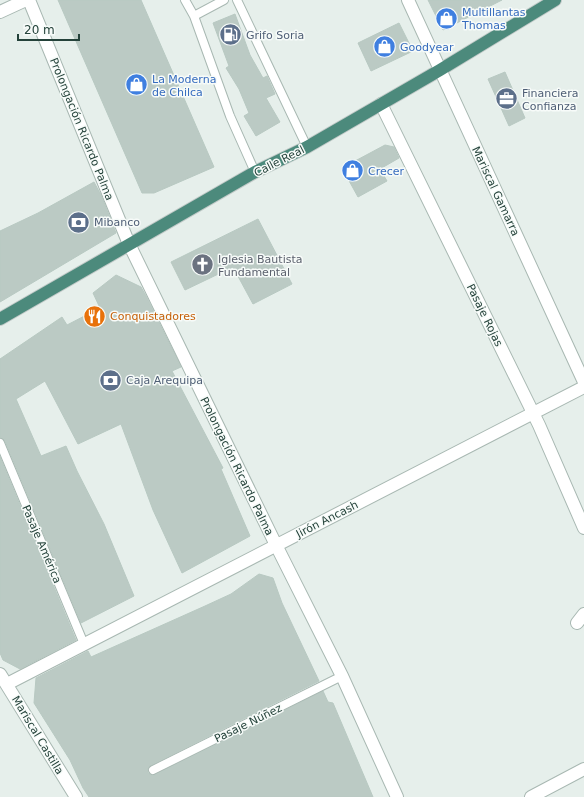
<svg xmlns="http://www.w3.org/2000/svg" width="584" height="797" viewBox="0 0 584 797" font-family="'DejaVu Sans',sans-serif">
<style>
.building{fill:#bbcac4;stroke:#b8c9c2}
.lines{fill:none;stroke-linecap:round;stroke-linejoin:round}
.service-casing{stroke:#a8b8b2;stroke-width:10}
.minor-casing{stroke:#a8b8b2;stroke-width:14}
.trunk-casing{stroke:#c2cac8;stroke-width:14}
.service{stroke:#fff;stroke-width:8}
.minor{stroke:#fff;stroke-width:12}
.trunk{stroke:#4c8a7c;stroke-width:12}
.labels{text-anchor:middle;stroke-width:3;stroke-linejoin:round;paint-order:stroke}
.shop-label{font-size:11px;fill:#366cbe;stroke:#f7fbf9;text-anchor:start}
.service-label{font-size:11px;fill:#4e5e75;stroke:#f7fbf9;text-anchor:start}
.street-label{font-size:11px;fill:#24423a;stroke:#f7fbf9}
.worship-label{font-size:11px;fill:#5b616d;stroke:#f7fbf9;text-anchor:start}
.food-label{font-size:11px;fill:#c56008;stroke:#f7fbf9;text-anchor:start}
</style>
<rect width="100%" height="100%" fill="#e6efeb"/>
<path class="building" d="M58 0H141L214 167 154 193H142Z
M428 0H502L443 30Z
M235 14 250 55 263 78 267 76 275 94 266 98 280 122 256 136 244 116 249 113 239 89 226 68 229 66 213 23Z
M399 23 413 51 371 71 358 43Z
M505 72 525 118 509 126 488 79Z
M385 145 394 147 399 158 380 169 387 181 358 197 342 168Z
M94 182 101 195 116 233 0 302V231L38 213Z
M258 219 292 284 253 304 233 267 185 290 171 262Z
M116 275 141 287 146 296 181 367 172 371 223 468 221 469 250 536 182 573 153 510 121 424 78 444 45 381 16 399 41 456 66 446 77 471 104 524 134 596 81 623 5 441 0 438V359L62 317 67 325 100 308 93 293Z
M0 457 76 640 20 669 3 660 0 653Z
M259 574 273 578 282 603 319 681 151 765 148 769V773L152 775H155L323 691 328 702 333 703 373 797H89L83 788 70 760 34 703 36 678 88 651 91 657 205 606 231 594Z"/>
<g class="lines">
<defs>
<path id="service" d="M185 0 194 16 230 116 255 172
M237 0 307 147
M194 16 224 0
M0 443 84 644
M153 770 342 676"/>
<path id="minor" d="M29 0 129 244 276 545 342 676 397 797
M408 0 584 382
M0 12 26 0
M381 104 539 425 584 528
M577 623 584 614
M0 674 76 797
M7 684 584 387
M531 797 584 769"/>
<path id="trunk" d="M0 319 255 172 307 147 440 70 555 0"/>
</defs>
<use href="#service" class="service-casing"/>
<use href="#minor" class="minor-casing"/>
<use href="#trunk" class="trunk-casing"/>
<use href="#service" class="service"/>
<use href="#minor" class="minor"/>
<use href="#trunk" class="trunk"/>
</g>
<defs>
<symbol id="shop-disc" viewBox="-11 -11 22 22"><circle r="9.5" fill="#3f7fe0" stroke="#f7fbf9"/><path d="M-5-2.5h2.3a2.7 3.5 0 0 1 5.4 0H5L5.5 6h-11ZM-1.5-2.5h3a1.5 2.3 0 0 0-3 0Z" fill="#fff"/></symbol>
<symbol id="fuel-disc" viewBox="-11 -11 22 22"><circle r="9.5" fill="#5c6f8a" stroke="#f7fbf9"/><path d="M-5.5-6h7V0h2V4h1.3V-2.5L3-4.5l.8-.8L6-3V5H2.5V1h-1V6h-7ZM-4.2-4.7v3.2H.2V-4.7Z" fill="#fff"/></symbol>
<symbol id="office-disc" viewBox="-11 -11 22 22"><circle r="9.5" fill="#5c6f8a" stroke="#f7fbf9"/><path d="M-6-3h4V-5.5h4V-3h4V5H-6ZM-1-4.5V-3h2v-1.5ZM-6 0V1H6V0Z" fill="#fff"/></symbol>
<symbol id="bank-disc" viewBox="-11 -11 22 22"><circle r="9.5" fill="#5c6f8a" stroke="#f7fbf9"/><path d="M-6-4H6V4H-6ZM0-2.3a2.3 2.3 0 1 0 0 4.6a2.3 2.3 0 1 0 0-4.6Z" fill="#fff"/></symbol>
<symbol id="church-disc" viewBox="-11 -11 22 22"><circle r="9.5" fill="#6b7280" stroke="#f7fbf9"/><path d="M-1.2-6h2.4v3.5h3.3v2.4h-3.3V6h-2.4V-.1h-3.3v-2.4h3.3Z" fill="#fff"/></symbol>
<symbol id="restaurant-disc" viewBox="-11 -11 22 22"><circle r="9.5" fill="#e8710a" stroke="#f7fbf9"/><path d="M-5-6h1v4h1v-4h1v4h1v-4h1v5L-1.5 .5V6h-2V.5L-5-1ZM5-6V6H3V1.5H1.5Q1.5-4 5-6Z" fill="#fff"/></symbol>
</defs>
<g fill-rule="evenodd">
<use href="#shop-disc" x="434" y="6" width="25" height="25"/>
<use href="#fuel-disc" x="218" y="22" width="25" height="25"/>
<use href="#shop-disc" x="372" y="34" width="25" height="25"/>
<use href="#shop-disc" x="124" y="72" width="25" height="25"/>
<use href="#office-disc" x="494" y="86" width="25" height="25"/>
<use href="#shop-disc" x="340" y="158" width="25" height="25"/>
<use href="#bank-disc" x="66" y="210" width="25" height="25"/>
<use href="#church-disc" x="190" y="252" width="25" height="25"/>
<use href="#restaurant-disc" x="82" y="304" width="25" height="25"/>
<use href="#bank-disc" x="98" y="368" width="25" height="25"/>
</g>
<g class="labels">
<g class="shop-label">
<text x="462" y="16">Multillantas<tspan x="462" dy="13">Thomas</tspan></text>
<text x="400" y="51">Goodyear</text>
<text x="152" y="83">La Moderna<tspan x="152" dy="13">de Chilca</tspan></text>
<text x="368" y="175">Crecer</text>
</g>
<g class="service-label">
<text x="246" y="39">Grifo Soria</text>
<text x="522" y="97">Financiera<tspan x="522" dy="13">Confianza</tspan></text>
<text x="94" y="226">Mibanco</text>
<text x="126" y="384">Caja Arequipa</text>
</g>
<g class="street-label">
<text transform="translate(82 129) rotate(68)" y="4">Prolongación Ricardo Palma</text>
<text transform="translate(279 161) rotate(-27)" y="4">Calle Real</text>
<text transform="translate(496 191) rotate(65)" y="4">Mariscal Gamarra</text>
<text transform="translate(485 315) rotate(64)" y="4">Pasaje Rojas</text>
<text transform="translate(237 466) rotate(64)" y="4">Prolongación Ricardo Palma</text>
<text transform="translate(327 519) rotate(-27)" y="4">Jirón Ancash</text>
<text transform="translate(42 544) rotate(67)" y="4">Pasaje América</text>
<text transform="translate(248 723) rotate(-26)" y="4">Pasaje Núñez</text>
<text transform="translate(38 735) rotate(59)" y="4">Mariscal Castilla</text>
</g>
<g class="worship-label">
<text x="218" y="263">Iglesia Bautista<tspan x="218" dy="13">Fundamental</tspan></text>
</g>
<g class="food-label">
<text x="110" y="320">Conquistadores</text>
</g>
</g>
<path d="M18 34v6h61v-6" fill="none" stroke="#24423a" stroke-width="2"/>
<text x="24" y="34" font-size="12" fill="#24423a" stroke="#f7fbf9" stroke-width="3" paint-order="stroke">20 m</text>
</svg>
